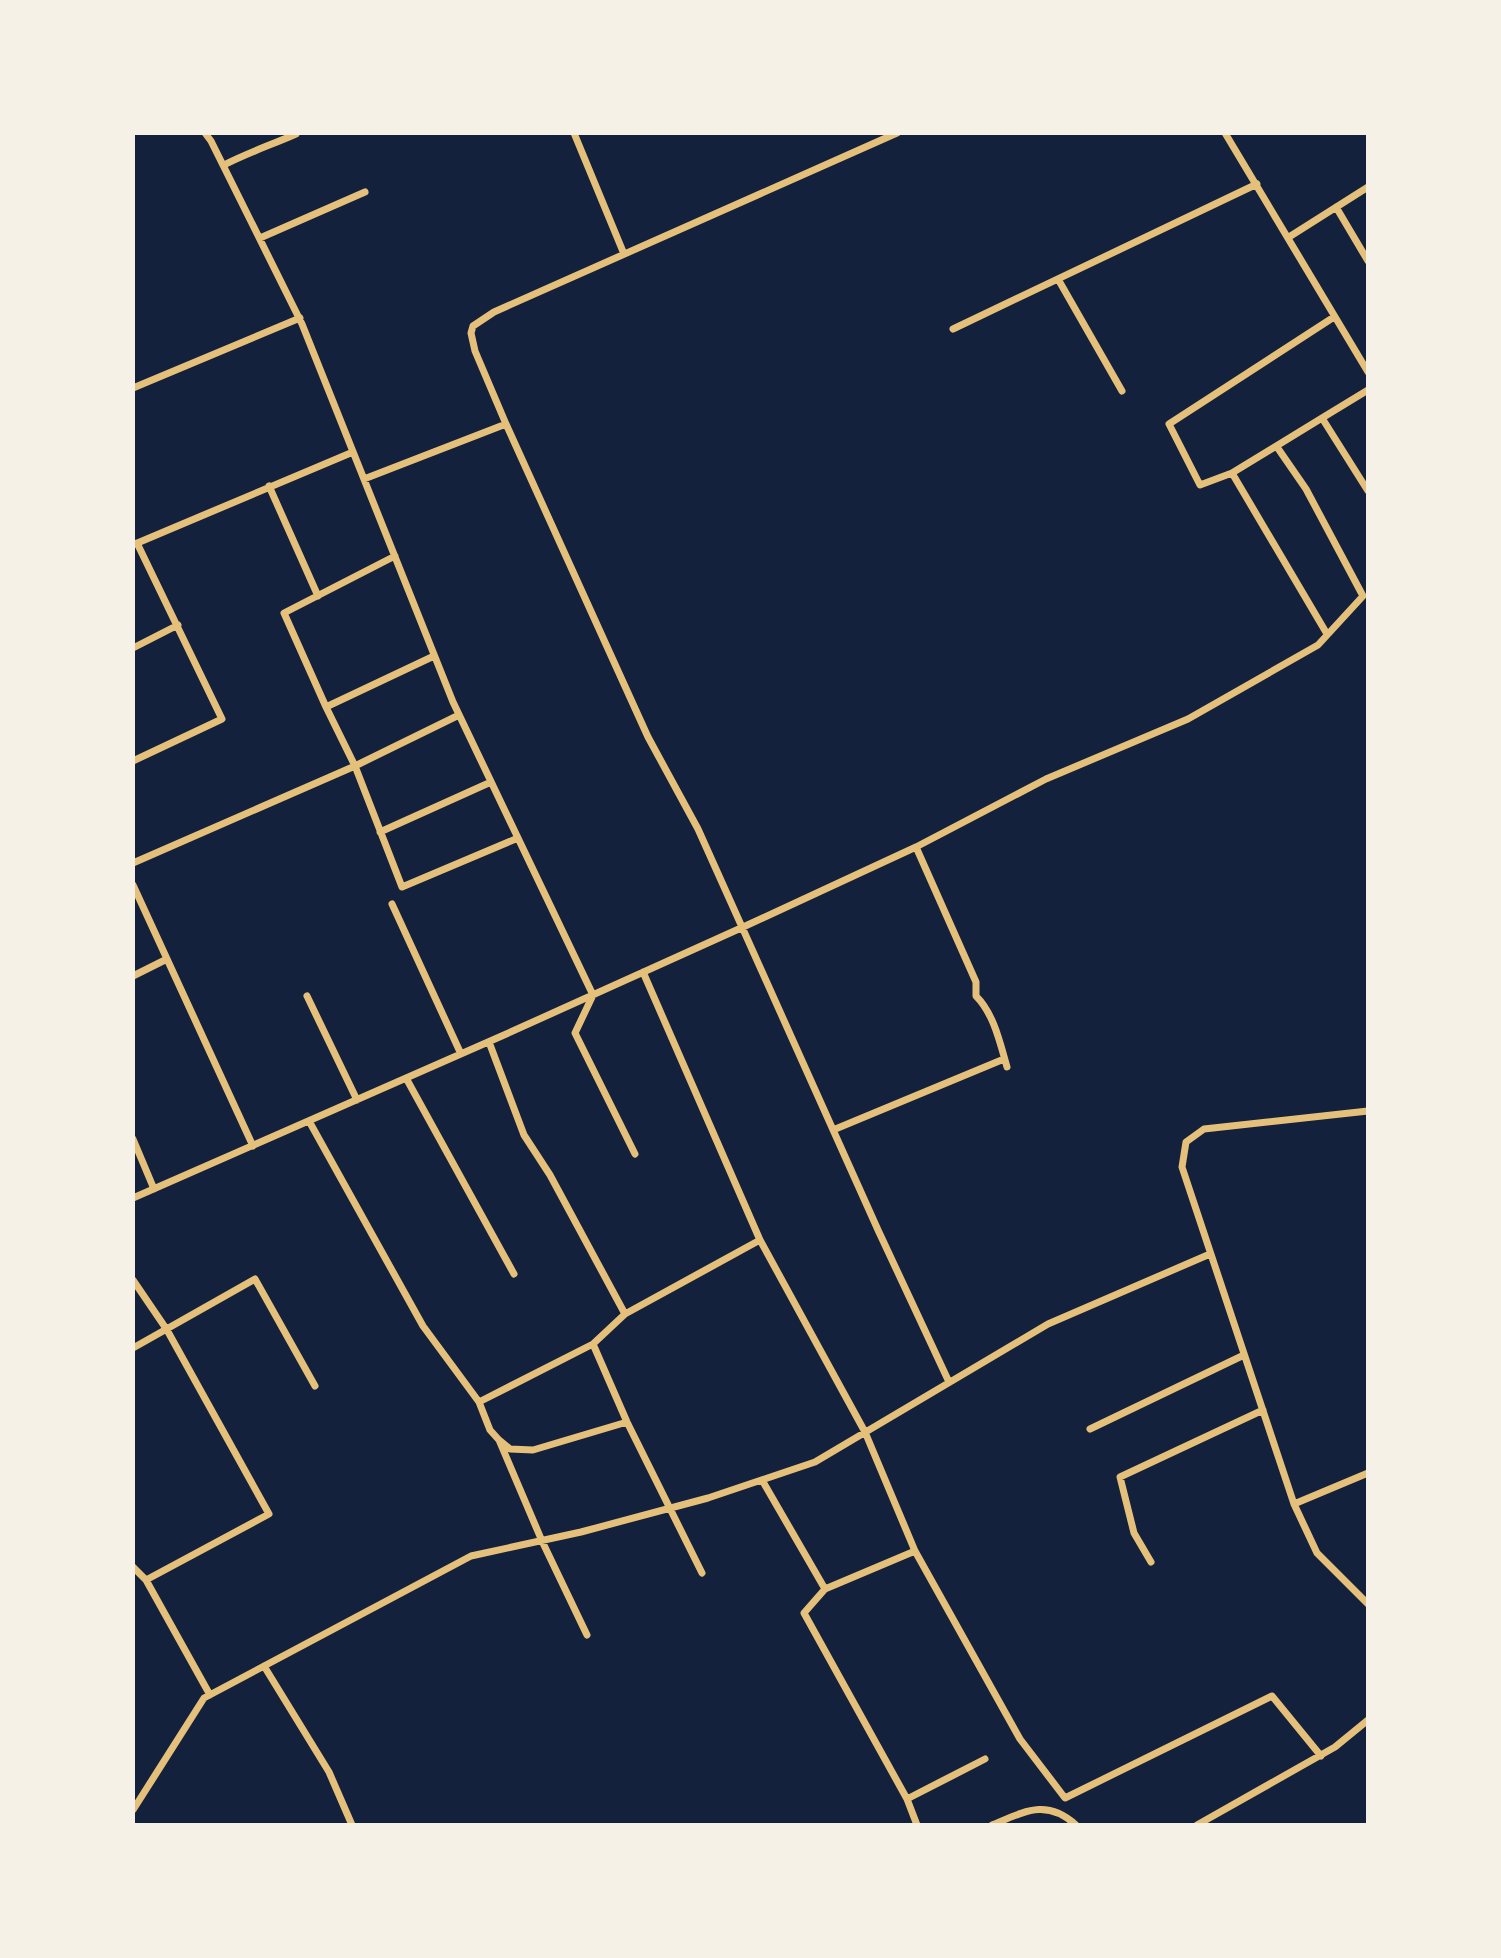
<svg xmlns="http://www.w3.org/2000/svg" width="1501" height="1958" viewBox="0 0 1501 1958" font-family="'Public Sans',sans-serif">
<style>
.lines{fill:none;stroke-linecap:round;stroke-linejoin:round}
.minor{stroke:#e5c07b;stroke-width:7}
</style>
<rect width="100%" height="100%" fill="#14213d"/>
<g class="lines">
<path class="minor" d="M205 133 211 141 302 324 453 702 593 995 575 1033 635 1154
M574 133 624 254
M897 133 494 312 473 326 471 333 475 351 506 424 648 737 698 829 878 1230 949 1382
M1225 133 1368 372
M224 165C247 153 271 145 296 134
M1336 207 1368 261
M1289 237 1368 187
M260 238 365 192
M1058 279 1122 391
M953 329 1257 184
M133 388 300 318
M1322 418 1368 390
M1232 473 1200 485 1169 424 1334 317
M364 479 506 424
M269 486 318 596
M135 544 353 452
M1327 634 1232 473 1322 418 1368 491
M133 648 178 625
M434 656 326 707 355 766 402 887 518 838
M326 707 284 613 395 556
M133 761 222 719 137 543
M380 832 491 782
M916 847 976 982V996C994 1014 1000 1043 1007 1067
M133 863 355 766 459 715
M133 885 253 1146
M392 904 461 1054
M643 972 760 1240
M133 976 167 959
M307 996 357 1100
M489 1042 524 1135 550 1175 625 1314
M406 1078 514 1274
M1368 1111 1204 1129 1186 1142 1182 1167 1294 1504 1317 1553 1368 1604
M309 1121 423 1326 479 1402 490 1430 499 1440 510 1449 533 1450 627 1422
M833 1130 1004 1059
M133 1139 154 1189
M133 1198 504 1035 741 928 916 847 1046 779 1188 719 1318 645 1363 596 1306 489 1277 447
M133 1280 167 1330 269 1514 146 1580
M593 1344 627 1422 702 1573
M133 1348 255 1279 315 1386
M479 1402 593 1344 625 1314 760 1240 865 1432 915 1551 1020 1739 1065 1798 1272 1696 1321 1756
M1090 1429 1244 1355
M499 1440 542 1541 587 1635
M762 1480 825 1589 915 1551
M1294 1504 1368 1473
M1151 1562 1134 1533 1120 1477 1263 1410
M133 1567 146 1580 210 1695
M825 1589 804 1613 907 1799
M264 1666 329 1772 352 1825
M133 1810 204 1698 471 1556 581 1532 708 1498 815 1462 1048 1324 1210 1254
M917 1825 907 1799 985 1759
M992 1825C1024 1812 1046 1798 1076 1825
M1197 1825 1335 1747 1368 1720"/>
</g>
<rect width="1501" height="1958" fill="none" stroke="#f6f1e7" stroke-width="270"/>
</svg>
